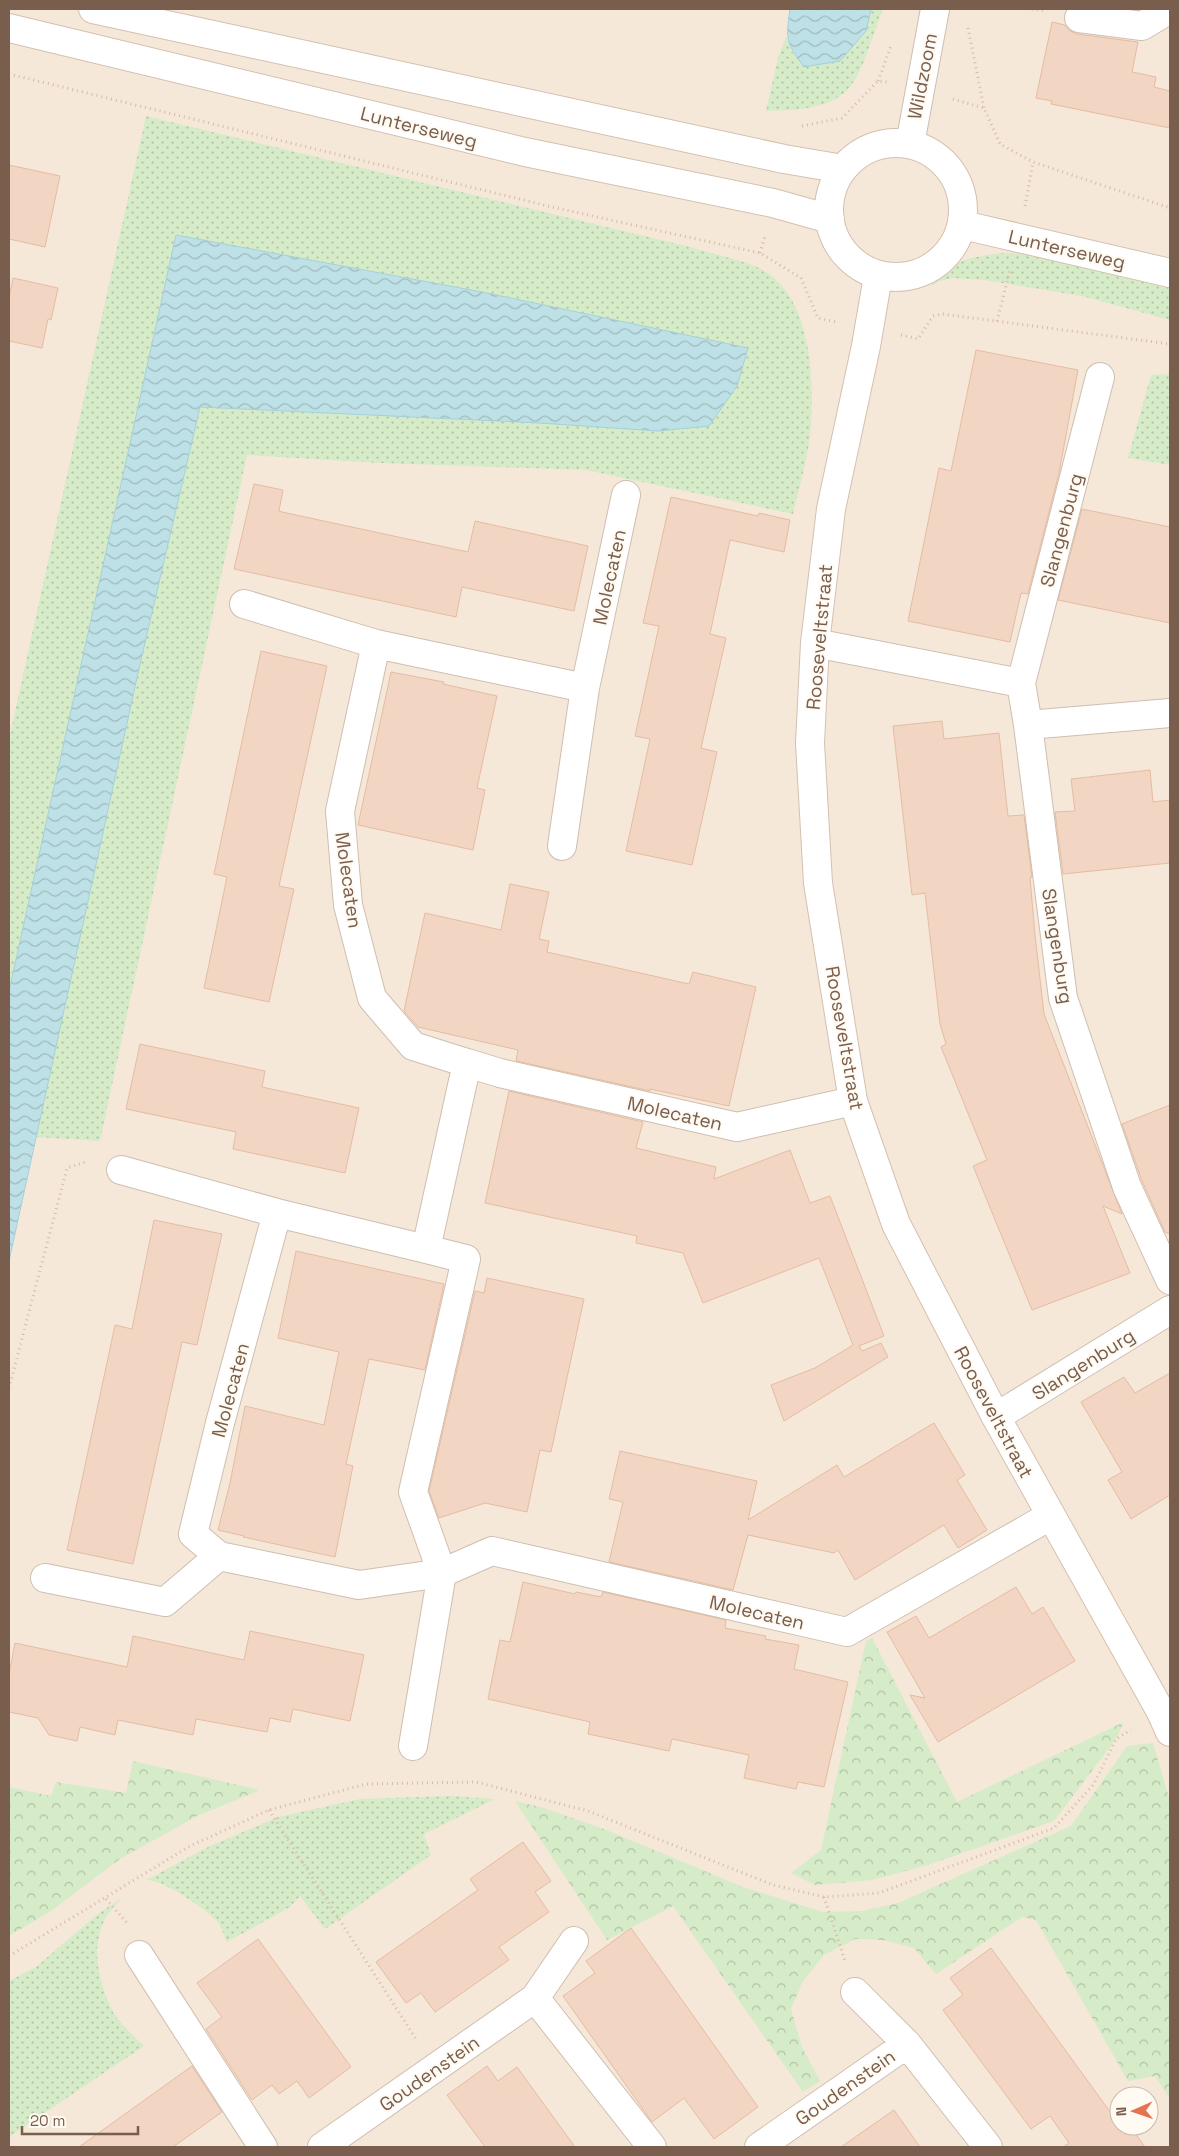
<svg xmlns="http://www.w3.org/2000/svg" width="1179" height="2156" viewBox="0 0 1179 2156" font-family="'Space Grotesk',sans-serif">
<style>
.residential{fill:#f5e8d9;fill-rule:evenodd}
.grass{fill:url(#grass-dots)}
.forest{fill:url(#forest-crowns)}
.water{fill:url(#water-waves);stroke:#a4d1d9}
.building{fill:#f2d5c2;stroke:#e5bca2}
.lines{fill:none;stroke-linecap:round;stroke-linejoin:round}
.street-casing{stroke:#d0beaf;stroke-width:30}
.secondary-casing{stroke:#d5c0af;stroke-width:30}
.path{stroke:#d8b9a4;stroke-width:3;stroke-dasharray:1 4;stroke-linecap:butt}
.street{stroke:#fff;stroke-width:28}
.secondary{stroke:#fff;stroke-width:28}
.labels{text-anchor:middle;stroke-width:4;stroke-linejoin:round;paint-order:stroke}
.street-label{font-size:19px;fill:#795d4d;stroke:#fffaf2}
</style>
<defs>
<pattern id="grass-dots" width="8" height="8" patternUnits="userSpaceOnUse" patternTransform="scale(1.25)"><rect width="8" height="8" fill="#d6ebc8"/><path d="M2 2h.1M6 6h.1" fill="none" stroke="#b2c2a5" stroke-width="1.8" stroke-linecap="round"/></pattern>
<pattern id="forest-crowns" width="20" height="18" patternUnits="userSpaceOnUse" patternTransform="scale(1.25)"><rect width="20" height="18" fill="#d6ebc8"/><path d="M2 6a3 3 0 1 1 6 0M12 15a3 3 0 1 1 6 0" fill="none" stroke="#b2c2a5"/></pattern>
<pattern id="water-waves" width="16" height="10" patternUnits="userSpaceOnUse" patternTransform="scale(1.25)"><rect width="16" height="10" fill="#bee1e7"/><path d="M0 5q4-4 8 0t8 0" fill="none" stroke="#9fbabd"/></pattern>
</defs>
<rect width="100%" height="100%" fill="#fdf6eb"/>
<path class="residential" d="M9 9H1170V2147H9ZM1119 2096H1149V2126H1119Z"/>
<path class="grass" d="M871 9H883C854 85 860 110 766 111L778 58 786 37 793 53 866 31Z
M146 116 690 247C711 254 740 259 759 268 813 294 815 384 810 435 807 461 799 488 793 514L586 470 380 463 247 455 100 1141 36 1137 140 664 200 407 540 423 658 431 709 426 747 348 482 292 176 235 9 991V739Z
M1001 253 1031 254 1170 284V320L1082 296 984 280 953 278 940 281 930 287C952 259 968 258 1001 253Z
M1170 374V465L1128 458 1151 375Z
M451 1796 495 1799 424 1834 431 1855 325 1929 300 1896 290 1907 227 1942C224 1936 221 1926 217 1921 204 1908 164 1880 146 1880L210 1846 278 1817 360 1799Z
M122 1898C117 1904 109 1911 105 1919 90 1948 99 1985 113 2012 121 2025 134 2036 144 2046L9 2137V1981L36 1967 99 1913Z"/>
<path class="forest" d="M872 1638 957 1802 1124 1722 1116 1739 1054 1821 928 1865 872 1880 815 1885 791 1873 821 1850 866 1641Z
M1153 1743 1170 1801V2099L1155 2076 1128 2081 1036 1920 1022 1917 936 1974 914 1948 883 1940 855 1939 824 1955 803 1981 791 2009 802 2047 820 2081 803 2092 673 1906 607 1940 515 1801 544 1808 604 1829 743 1887 823 1912 862 1911 898 1903 1071 1826 1127 1746Z
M133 1761 260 1790 197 1816 120 1859 51 1911 9 1936V1787L51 1796 56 1782 126 1793Z"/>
<path class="water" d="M790 9H871L866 31 840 61 804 67C785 41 786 39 790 9Z
M176 235 482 292 748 348 737 386 709 426 658 431 540 423 200 407 140 664 9 1261V991Z"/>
<path class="building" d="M1052 22 1065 25 1070 31 1077 34 1138 42 1132 72 1156 77 1154 87 1170 91V128L1051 104 1052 101 1036 98Z
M9 165 60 176 45 247 9 239Z
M13 278 58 288 51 320 48 319 42 348 9 341V298Z
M976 350 1078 370 1059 473 1028 594 1021 593 1010 642 908 621 939 468 951 471Z
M254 484 283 490 279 511 282 512 468 552 475 521 588 546 574 611 462 587 456 617 234 569Z
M671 497 758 516 759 513 790 520 784 552 730 540 710 634 726 638 701 748 717 752 692 865 626 851 650 739 635 736 659 626 643 623Z
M1082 509 1170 527V623L1058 600Z
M261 651 327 666 279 886 294 889 269 1002 204 988 227 877 214 874Z
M391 672 444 682 443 684 497 696 477 788 485 790 473 850 358 825Z
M942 721 944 739 999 733 1008 816 1024 815 1032 877 1030 878 1035 935 1044 1014 1122 1214 1103 1206 1130 1273 1032 1310 973 1166 987 1160 941 1047 946 1044 940 1024 925 893 912 895 893 726Z
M1150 770 1153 802 1170 800V863L1063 874 1055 812 1075 811 1071 779Z
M510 884 549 892 539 939 549 941 547 952 689 984 693 972 756 987 729 1106 650 1089V1091L516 1061 518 1050 418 1027 404 1011 425 913 501 930Z
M140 1044 265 1071 262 1087 359 1108 345 1173 233 1149 236 1132 126 1109Z
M509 1091 643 1122 636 1148 716 1167 714 1179 790 1150 810 1203 830 1196 884 1336 859 1346 862 1351 881 1343 888 1357 784 1421 771 1385 815 1368 853 1345 819 1258 703 1303 683 1253 636 1243 637 1236 485 1203Z
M1170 1105V1234L1165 1232 1142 1181 1122 1124Z
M154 1220 222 1234 197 1345 182 1342 133 1564 67 1550 115 1325 132 1329Z
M296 1251 444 1284 425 1370 369 1359 346 1464 353 1466 335 1557 243 1537 244 1536 218 1530 230 1483 245 1406 324 1425 339 1352 278 1338Z
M487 1278 584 1299 551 1452 540 1450 527 1512 485 1503 439 1518 429 1491 475 1291 484 1293Z
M1170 1373V1495L1131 1519 1108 1480 1122 1472 1081 1402 1124 1377 1135 1393Z
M934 1423 965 1475 957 1480 987 1530 958 1548 944 1525 855 1580 838 1550 834 1553 748 1535 733 1590 609 1562 623 1502 609 1499 620 1451 757 1481 748 1520 837 1465 844 1477Z
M523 1582 575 1594 576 1592 601 1597 603 1592 726 1620 725 1628 766 1636 765 1639 799 1645 794 1669 848 1682 824 1787 798 1782 796 1789 744 1778 749 1755 672 1739 669 1751 588 1734 590 1722 488 1699 500 1640 510 1642Z
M1016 1587 1032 1614 1043 1607 1075 1661 938 1742 910 1695 925 1698 887 1632 916 1616 929 1638Z
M250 1631 364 1655 350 1721 293 1709 290 1722 270 1718 267 1732 196 1719 193 1735 118 1720 115 1735 80 1727 77 1741 49 1735 38 1718 9 1712V1674L15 1643 127 1667 133 1636 244 1660Z
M523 1842 551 1881 535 1892 549 1912 499 1947 509 1960 435 2012 421 1993 406 2003 376 1962 478 1890 470 1879Z
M631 1928 758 2107 714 2139 684 2098 652 2122 563 1996 595 1973 586 1961Z
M258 1939 351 2067 309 2098 297 2081 279 2094 272 2085 252 2100 206 2029 222 2017 197 1983Z
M991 1948 1111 2113 1117 2108 1119 2111V2126H1130L1145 2147H1063L1069 2143 1050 2116 1031 2129 943 2010 963 1995 950 1978Z
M192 2066 222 2112 173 2147H79Z
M487 2066 498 2081 517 2067 575 2147H485L447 2095Z
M894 2110 920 2147H841Z"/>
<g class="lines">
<defs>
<path id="street" d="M1079 18 1142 26 1167 11 1170 12
M910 144 935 9
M1100 377 1021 683 1028 725 1063 998 1127 1187 1170 1280
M244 604 376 644
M815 643 1021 683
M1028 725 1170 713
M562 846 585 688
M467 1063 413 1046 372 998 348 905 340 811 376 644 585 688 626 495
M853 1101 737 1127 500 1073 467 1063 426 1249 277 1213 220 1423 193 1534 219 1556 359 1585 442 1573 492 1551 847 1632 1050 1516
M121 1170 277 1213
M996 1417 1170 1310
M45 1578 165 1602 219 1556
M413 1746 442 1573 413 1492 466 1259 426 1249
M139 1955 263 2147
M855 1992 907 2044 988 2147
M535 1998 652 2147
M322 2147 535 1998 574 1941
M759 2147 907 2044"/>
<path id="secondary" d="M93 9 784 159 843 169
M9 28 525 152 773 203 830 219
M829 210a67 67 0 1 1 134 0a67 67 0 1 1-134 0Z
M963 225 1170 273
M878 276 866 346 831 509 815 643 810 743 818 883 853 1101 896 1224 996 1417 1161 1712 1170 1732"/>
</defs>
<use href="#street" class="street-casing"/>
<use href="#secondary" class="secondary-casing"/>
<path class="path" d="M1032 9 1046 11
M968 28 984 108
M9 74 552 207 760 253 801 278 818 318 836 322
M878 81 891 46
M953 99 984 108 1000 144 1033 162 1170 208
M802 126 842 118 878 81 887 82
M1025 206 1033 162
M760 253 765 236
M997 321 1010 270
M901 335 918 339 933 316 942 314 1170 344
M9 1388 67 1168 88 1161
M269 1810 416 2039
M824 1897 845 1961
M106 1899 127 1923
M9 1956 190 1846 269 1810 366 1784 476 1782 588 1811 773 1885 824 1897 879 1893 1054 1828 1094 1784 1116 1739 1131 1730"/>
<use href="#street" class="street"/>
<use href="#secondary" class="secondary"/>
</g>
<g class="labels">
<g class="street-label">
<text transform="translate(922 76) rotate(-79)" y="7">Wildzoom</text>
<text transform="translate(419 127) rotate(14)" y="7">Lunterseweg</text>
<text transform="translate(1067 249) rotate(13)" y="7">Lunterseweg</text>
<text transform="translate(1061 530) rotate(-75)" y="7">Slangenburg</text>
<text transform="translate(609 577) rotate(-78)" y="7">Molecaten</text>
<text transform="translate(819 637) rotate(-85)" y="7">Rooseveltstraat</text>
<text transform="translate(349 880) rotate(82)" y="7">Molecaten</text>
<text transform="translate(1058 946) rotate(81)" y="7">Slangenburg</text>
<text transform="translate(845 1038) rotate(80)" y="7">Rooseveltstraat</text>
<text transform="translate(675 1113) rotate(13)" y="7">Molecaten</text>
<text transform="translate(1083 1364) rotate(-32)" y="7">Slangenburg</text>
<text transform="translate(230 1390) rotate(-75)" y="7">Molecaten</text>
<text transform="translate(994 1412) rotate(62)" y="7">Rooseveltstraat</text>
<text transform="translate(757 1612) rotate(13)" y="7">Molecaten</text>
<text transform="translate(429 2073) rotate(-35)" y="7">Goudenstein</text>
<text transform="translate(845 2087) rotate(-35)" y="7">Goudenstein</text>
</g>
</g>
<rect width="1179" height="2156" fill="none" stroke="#795d4d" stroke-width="20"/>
<g transform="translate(1134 2111) rotate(268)"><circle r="24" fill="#fffaf2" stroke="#c9bbb0"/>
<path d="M0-4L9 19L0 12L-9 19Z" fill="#e57351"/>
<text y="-8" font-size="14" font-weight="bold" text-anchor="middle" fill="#795d4d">N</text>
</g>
<path d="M22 2126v8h116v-8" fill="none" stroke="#795d4d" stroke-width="2.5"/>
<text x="30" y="2126" font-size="15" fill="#795d4d" stroke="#fffaf2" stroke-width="4" paint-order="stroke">20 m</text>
</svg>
